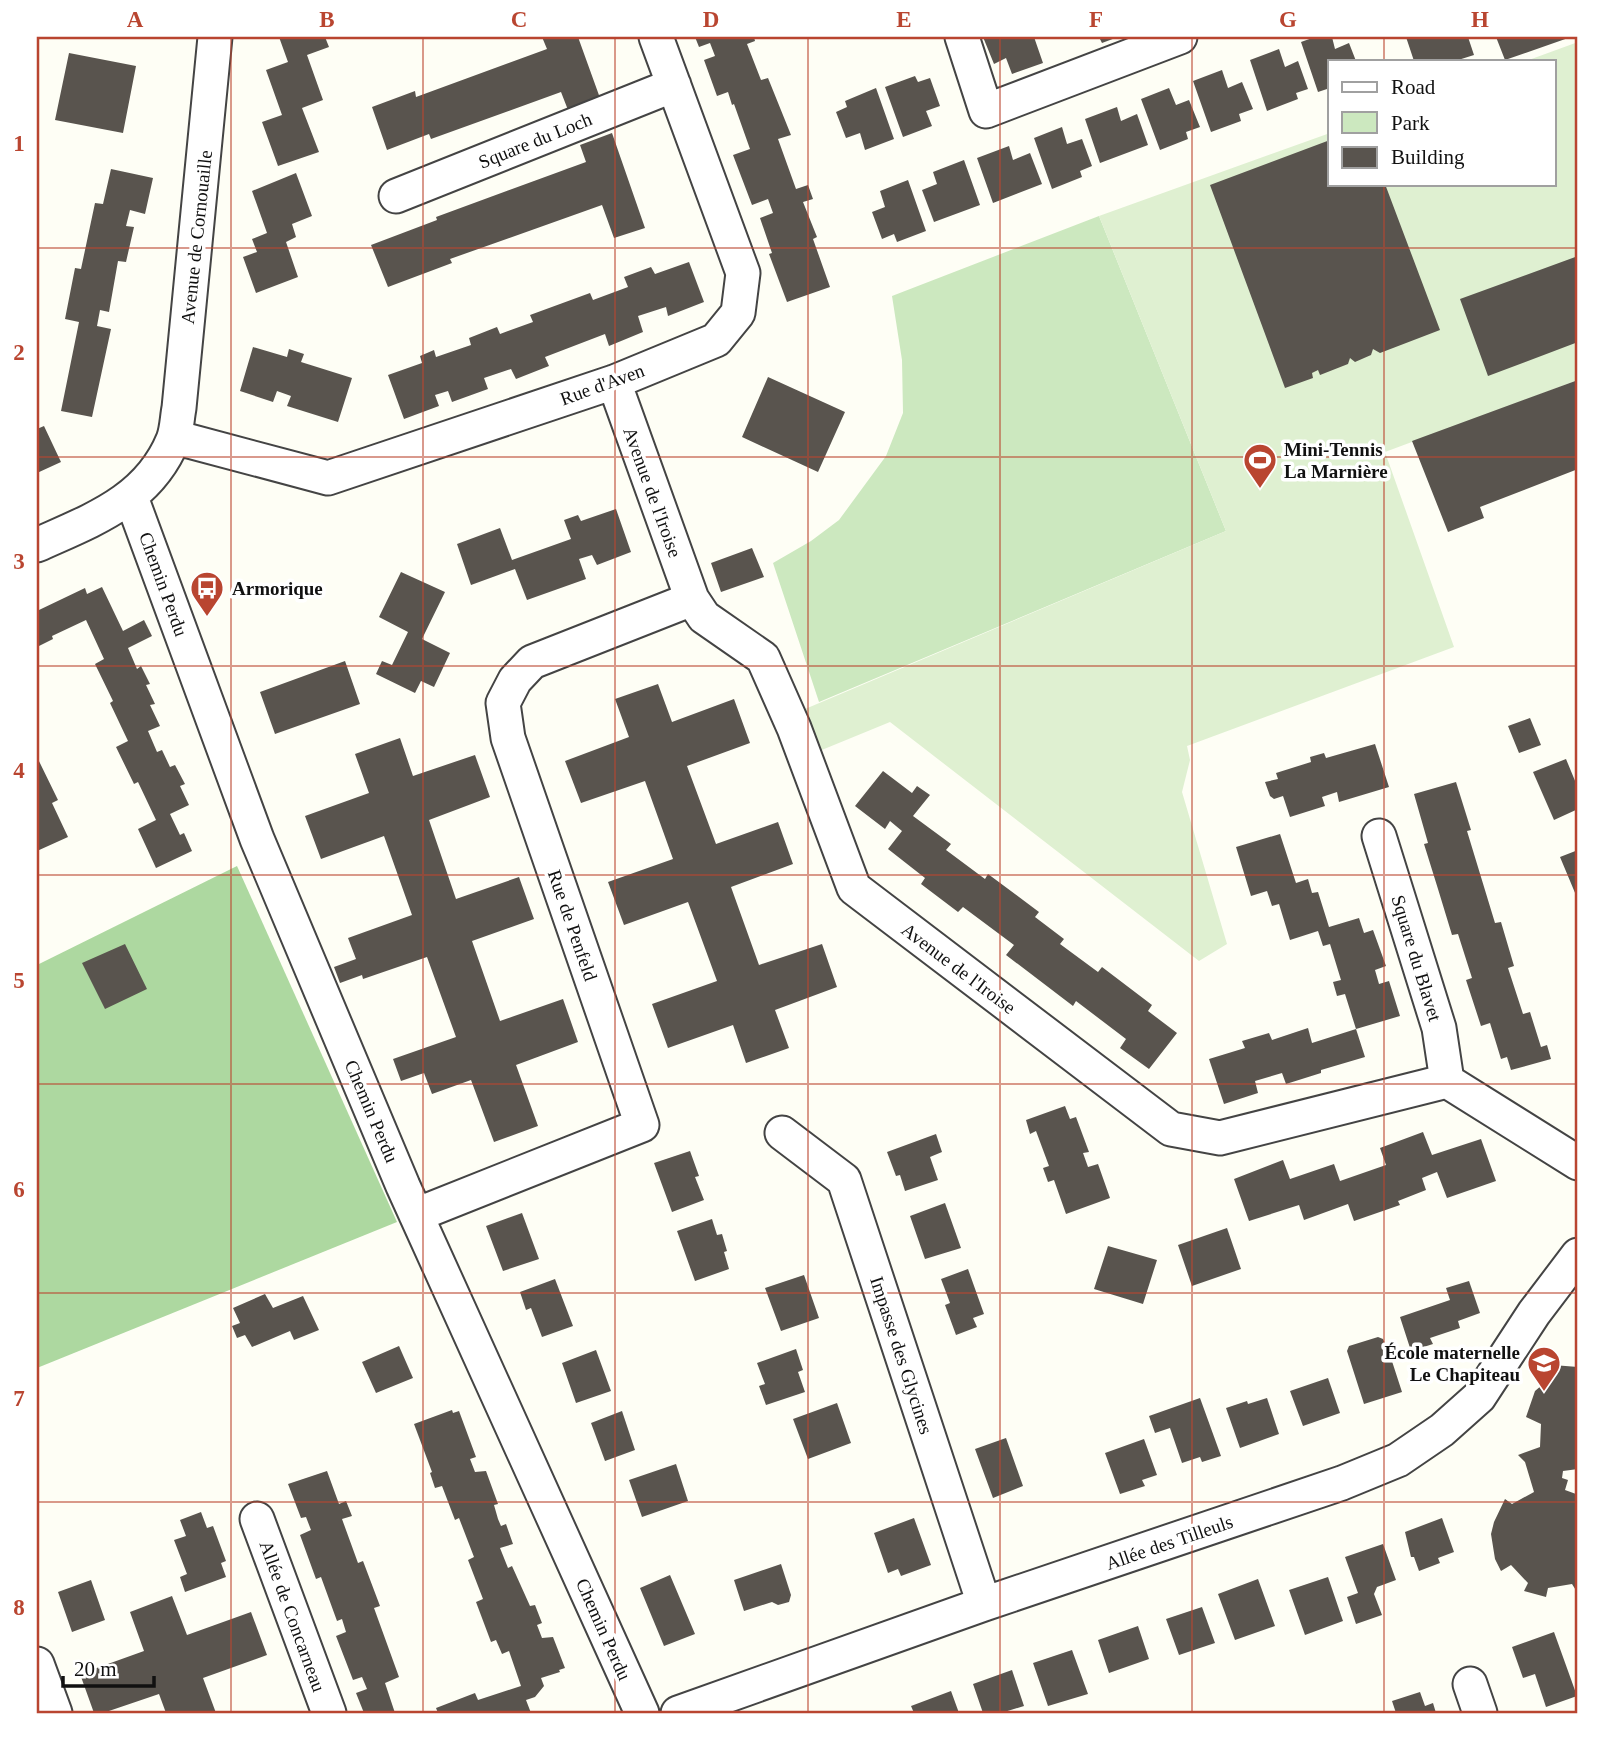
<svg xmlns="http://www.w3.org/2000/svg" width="1615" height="1750" viewBox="0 0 1615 1750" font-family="'Times New Roman',serif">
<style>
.green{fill:#cce8bf}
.forest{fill:#add8a0}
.pitch{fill:#dff0d1}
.building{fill:#59544e}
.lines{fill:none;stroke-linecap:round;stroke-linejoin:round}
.street-casing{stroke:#444;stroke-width:37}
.street{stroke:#fff;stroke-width:33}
.grid{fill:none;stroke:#b94530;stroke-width:2;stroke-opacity:0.55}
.labels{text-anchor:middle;stroke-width:7;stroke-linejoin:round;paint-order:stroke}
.street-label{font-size:19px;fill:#111;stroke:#fff}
.poi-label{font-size:19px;font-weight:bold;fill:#111;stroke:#fff;text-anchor:start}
.neatline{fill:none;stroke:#b94530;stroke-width:2.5}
.grid-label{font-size:23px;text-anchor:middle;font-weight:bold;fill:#b94530}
</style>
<rect width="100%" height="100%" fill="#fefef5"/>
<path class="green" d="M1099 216 1226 531 819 702 773 563 811 541 839 520 886 456 903 413 902 360 892 296Z"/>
<path class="forest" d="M237 866 397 1222 37 1368V965Z"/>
<path class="pitch" d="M1578 42V380L1385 452 1454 647 1187 746 1190 760 1182 792 1227 944 1199 961 890 722 812 754 798 712 1226 531 1099 216 1330 133V184H1554V61H1526Z"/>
<path class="building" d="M279 37H325L329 47 307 55 323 100 302 108 319 152 278 166 262 122 282 115 266 70 288 62Z
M542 37H578L600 98 568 110 561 92 431 139 429 134 387 150 372 107 415 91 416 97 547 49Z
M695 37H754L755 41 747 44 761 80 768 78 791 135 778 139 796 189 808 185 813 199 803 202 817 237 813 239 830 287 787 302 769 254 772 253 760 218 773 213 768 199 752 205 733 155 750 149 734 104 732 105 728 92 717 96 704 60 715 56 710 43 699 47Z
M983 37H1034L1043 63 1012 74 1006 58 994 64Z
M1099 37H1118L1102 43Z
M1315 37H1332L1335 49 1349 43 1356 61H1330V88L1318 92 1301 42Z
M1406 37H1468L1474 55 1455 61H1414Z
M1496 37H1571L1505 60Z
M1279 49 1285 67 1298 61 1308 89 1296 93 1298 99 1267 111 1250 60Z
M69 53 136 66 123 133 55 120Z
M1222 70 1228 88 1242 82 1253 109 1239 114 1241 121 1211 132 1193 81Z
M915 76 918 82 930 78 940 106 926 111 932 126 903 137 885 87Z
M876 88 894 139 865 150 860 133 846 138 836 112 847 107 845 101Z
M1169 88 1176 105 1189 100 1200 127 1186 132 1188 139 1160 150 1141 99Z
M1117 107 1121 121 1137 114 1148 145 1100 163 1085 119Z
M1062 127 1067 144 1082 139 1092 166 1080 171 1082 177 1052 189 1034 138Z
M612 133 645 228 614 238 602 205 450 259 452 263 388 287 371 245 437 220 436 217 586 162 580 145Z
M1330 140V184H1385L1440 330 1380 353 1373 349 1371 355 1355 362 1350 358 1348 364 1320 375 1318 370 1312 373 1313 378 1285 388 1210 185Z
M1009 146 1013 160 1030 153 1042 184 993 203 977 158Z
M964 160 980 205 934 222 922 190 937 184 933 172Z
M111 169 153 178 145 214 130 210 126 226 134 227 126 262 118 261 109 312 100 310 97 326 111 329 92 417 61 411 79 322 65 319 75 268 81 269 95 203 103 204Z
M296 173 312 216 292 224 296 237 286 242 298 277 256 293 243 257 257 252 252 239 267 233 252 191Z
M908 180 926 231 897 242 894 234 882 239 872 212 885 207 880 191Z
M1578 256V342L1488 376 1460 299Z
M689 262 704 302 668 316 666 307 638 316 643 332 609 346 605 334 545 357 549 366 516 379 511 369 484 378 488 389 452 402 448 391 435 395 439 406 404 419 388 375 422 363 420 356 434 350 436 357 471 345 469 338 497 327 500 334 533 322 530 315 590 293 593 300 628 287 624 277 651 267 655 274Z
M253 347 287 357 289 349 304 354 301 362 352 378 338 422 287 406 291 396 277 391 273 402 240 391Z
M768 377 845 412 818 472 742 437Z
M1578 380V469L1480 507 1484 518 1448 532 1412 441Z
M44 426 61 462 37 473V429Z
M616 509 631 552 597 565 592 555 579 559 586 579 527 600 515 569 471 585 457 544 500 528 512 560 571 539 564 520 578 515 581 521Z
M752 548 764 577 721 592 711 563Z
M401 572 445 592 422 639 450 653 434 687 421 681 415 693 376 674 382 661 392 665 408 632 379 617Z
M102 587 123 631 144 620 152 636 128 648 137 669 141 666 150 684 146 685 155 704 150 705 160 726 148 731 157 752 162 750 170 767 175 765 185 784 180 786 189 805 170 814 180 835 184 833 192 851 156 868 138 829 156 820 138 782 134 784 116 747 128 741 110 703 113 701 95 664 104 659 86 620 52 636 53 639 37 647V605L39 610 85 588 87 594Z
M345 661 360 704 275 734 260 692Z
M658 684 672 722 734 699 750 743 687 766 716 844 778 822 793 864 731 887 759 965 822 944 837 987 775 1010 789 1048 746 1063 733 1025 668 1048 652 1004 717 981 688 902 624 925 608 882 673 859 645 781 581 803 565 761 629 737 615 699Z
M1530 718 1541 745 1519 753 1508 726Z
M400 738 413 776 475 755 490 797 429 820 456 899 519 877 534 919 472 941 500 1021 563 999 578 1042 516 1065 538 1126 494 1142 471 1080 432 1094 424 1073 401 1081 393 1059 456 1037 427 957 363 979 362 975 340 983 334 967 356 959 348 938 412 915 384 836 321 859 305 816 369 793 355 754Z
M1375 744 1389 787 1339 802 1337 792 1322 797 1325 806 1290 817 1283 796 1274 799 1270 796 1265 782 1278 779 1276 773 1311 762 1310 757 1324 753 1326 758Z
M37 757 58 800 52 803 68 837 37 851Z
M1566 759 1578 788V809L1554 820 1533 772Z
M883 771 912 793 917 786 930 795 913 816 951 844 946 850 985 879 988 874 1039 912 1035 917 1064 939 1060 944 1098 972 1102 967 1152 1005 1148 1011 1177 1033 1149 1069 1120 1048 1126 1039 1076 1001 1073 1006 1006 955 1014 945 963 907 958 912 921 884 925 878 888 849 902 831 890 821 885 829 855 806Z
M1456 782 1471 830 1467 831 1495 923 1501 922 1514 966 1508 968 1523 1014 1530 1012 1541 1047 1547 1045 1551 1059 1511 1070 1507 1057 1501 1059 1490 1023 1481 1026 1466 980 1472 978 1458 934 1452 935 1438 889 1424 844 1428 843 1414 794Z
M1280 834 1296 883 1308 879 1312 893 1318 892 1329 927 1359 918 1364 933 1373 930 1386 966 1375 970 1379 984 1389 981 1400 1016 1356 1029 1345 994 1337 996 1333 982 1341 980 1330 944 1323 946 1318 931 1290 940 1279 904 1272 906 1267 891 1251 896 1236 847Z
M1578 850V900L1560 857Z
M125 944 147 989 105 1009 82 963Z
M1308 1028 1312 1043 1356 1029 1365 1057 1321 1070V1073L1286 1084 1282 1073 1255 1081 1258 1093 1224 1104 1209 1059 1245 1048 1242 1041 1269 1033 1272 1040Z
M1065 1106 1070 1119 1076 1117 1089 1152 1083 1153 1088 1167 1098 1164 1110 1198 1066 1214 1054 1180 1048 1182 1043 1168 1049 1166 1036 1131 1030 1134 1026 1120Z
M1423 1132 1432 1155 1481 1139 1496 1181 1447 1198 1437 1172 1422 1178 1426 1190 1398 1201 1400 1205 1354 1221 1348 1204 1304 1220 1299 1205 1249 1221 1234 1179 1283 1160 1290 1179 1334 1164 1340 1181 1386 1165 1380 1148Z
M936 1134 942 1152 930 1157 938 1180 905 1191 900 1175 896 1176 887 1152Z
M690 1151 699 1176 695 1177 704 1200 672 1212 654 1163Z
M945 1203 961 1248 925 1259 910 1216Z
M522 1213 539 1259 503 1271 486 1226Z
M712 1219 717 1235 722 1234 727 1251 724 1252 729 1269 695 1281 677 1231Z
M1227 1228 1241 1269 1192 1286 1178 1245Z
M1108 1246 1157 1260 1143 1304 1094 1289Z
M968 1269 984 1314 973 1318 977 1327 956 1335 945 1305 950 1303 941 1279Z
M804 1275 819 1318 781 1331 765 1288Z
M555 1279 573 1326 542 1337 531 1308 526 1310 520 1292Z
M1469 1281 1480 1313 1458 1321 1460 1328 1430 1338 1433 1344 1411 1351 1400 1317 1450 1300 1446 1288Z
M265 1294 273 1308 303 1296 319 1330 294 1340 290 1331 252 1347 245 1335 237 1338 232 1326 240 1323 233 1308Z
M1378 1337 1383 1339 1389 1352 1402 1392 1364 1404 1347 1351 1349 1346Z
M399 1346 413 1378 376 1393 362 1362Z
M796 1349 803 1370 798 1372 805 1392 766 1405 759 1386 765 1384 757 1363Z
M596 1350 611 1391 576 1403 562 1363Z
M1553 1365 1578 1367V1469L1563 1471 1562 1478 1568 1480 1565 1490 1576 1494 1578 1492V1591L1577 1592 1572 1584 1548 1588 1546 1597 1524 1591 1528 1583 1511 1565 1501 1571 1495 1559 1491 1534 1494 1522 1505 1499 1512 1504 1534 1492 1525 1462 1518 1455 1540 1447 1541 1424 1526 1417 1535 1391 1555 1374Z
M1328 1378 1340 1413 1303 1426 1290 1391Z
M1200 1398 1221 1456 1202 1462 1200 1457 1182 1463 1170 1428 1155 1433 1149 1416Z
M1267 1398 1279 1434 1240 1448 1226 1408 1247 1401 1248 1404Z
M837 1403 851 1443 808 1459 793 1419Z
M452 1410 453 1413 459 1411 476 1457 470 1459 475 1472 486 1471 498 1504 494 1505 498 1519 501 1526 506 1524 513 1544 500 1548 508 1568 512 1566 530 1606 535 1605 542 1623 537 1625 542 1638 553 1637 565 1668 559 1670 560 1672 541 1678 544 1686 535 1697 526 1700 531 1713H438L436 1708 475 1693 478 1700 521 1686 509 1651 502 1654 496 1640 491 1642 476 1602 483 1599 468 1560 474 1557 459 1518 455 1520 442 1486 435 1488 430 1473 432 1472 414 1424Z
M622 1411 635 1450 605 1461 591 1423Z
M1006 1438 1023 1486 993 1498 975 1449Z
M1144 1439 1157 1475 1142 1480 1145 1486 1120 1494 1105 1453Z
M676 1464 688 1501 642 1517 629 1480Z
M327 1471 339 1504 346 1501 352 1516 342 1519 358 1563 363 1561 380 1606 374 1608 399 1677 385 1683 395 1713H364L356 1693 367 1689 362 1677 353 1680 336 1636 346 1632 342 1619 337 1621 321 1577 316 1579 300 1535 311 1530 306 1517 301 1518 288 1484Z
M201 1512 207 1528 213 1526 226 1561 221 1563 226 1577 185 1592 180 1577 187 1574 174 1540 186 1536 180 1520Z
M914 1518 931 1565 901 1576 898 1569 888 1573 874 1533Z
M1442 1518 1454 1552 1438 1558 1440 1563 1419 1571 1414 1557H1411L1405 1532Z
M1383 1544 1396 1580 1377 1587 1374 1594 1382 1615 1356 1624 1347 1597 1358 1593 1345 1557Z
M781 1564 791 1595 789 1602 778 1605 772 1602 744 1611 734 1580Z
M670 1575 695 1634 664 1646 640 1588Z
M1328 1577 1343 1621 1305 1635 1289 1590Z
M1258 1579 1275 1626 1235 1640 1218 1594Z
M91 1580 105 1620 72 1632 58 1592Z
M172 1596 187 1635 251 1612 267 1655 203 1678 216 1713H166L159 1694 103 1713H94L80 1674 144 1651 130 1612Z
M1202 1607 1215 1643 1179 1655 1166 1619Z
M1138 1626 1149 1659 1109 1673 1098 1640Z
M1554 1632 1577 1696 1546 1707 1535 1674 1523 1678 1512 1647Z
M1072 1650 1088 1694 1048 1706 1033 1663Z
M1012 1670 1024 1706 1001 1713H983L973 1684Z
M951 1691 959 1713H914L911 1706Z
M1420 1692 1425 1706 1433 1703 1436 1713H1396L1392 1701Z"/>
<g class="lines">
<defs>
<path id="street" d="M962 37 986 111 1180 37
M396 196 674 85
M614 382 692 599 704 617 763 658 794 728 854 888 1171 1129 1220 1138 1447 1081 1578 1163
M174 437 328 478 614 382 716 340 738 313 743 273 656 37
M131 497 257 839 403 1186 642 1713
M37 545C92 520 148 501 173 440 177 430 177 418 179 408L215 37
M1379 836 1439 1028 1447 1081
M782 1133 844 1180 984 1604
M416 1215 642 1125 508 738 503 703 515 680 532 662 692 599
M257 1519 329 1713
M37 1664 55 1713
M1470 1684 1480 1713
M678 1713 984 1604 1342 1483 1398 1460 1442 1430 1479 1397 1534 1313 1578 1255"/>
</defs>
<use href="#street" class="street-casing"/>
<use href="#street" class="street"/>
</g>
<path class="grid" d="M231 37V1713M423 37V1713M615 37V1713M808 37V1713M1000 37V1713M1192 37V1713M1384 37V61M1384 184V1713M37 248H1578M37 457H1578M37 666H1578M37 875H1578M37 1084H1578M37 1293H1578M37 1502H1578"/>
<defs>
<symbol id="stadium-pin" viewBox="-11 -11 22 30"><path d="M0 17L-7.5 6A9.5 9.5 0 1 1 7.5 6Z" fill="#b94530" stroke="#fff"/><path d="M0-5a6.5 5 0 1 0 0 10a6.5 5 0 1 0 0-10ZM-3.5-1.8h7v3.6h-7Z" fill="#fff"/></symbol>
<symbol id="bus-pin" viewBox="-11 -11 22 30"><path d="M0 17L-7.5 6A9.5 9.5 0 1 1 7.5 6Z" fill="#b94530" stroke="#fff"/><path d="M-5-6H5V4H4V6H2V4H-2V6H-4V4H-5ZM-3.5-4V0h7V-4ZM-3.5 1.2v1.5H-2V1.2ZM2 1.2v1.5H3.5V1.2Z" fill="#fff"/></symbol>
<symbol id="school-pin" viewBox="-11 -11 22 30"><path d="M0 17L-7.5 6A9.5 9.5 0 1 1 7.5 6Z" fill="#b94530" stroke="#fff"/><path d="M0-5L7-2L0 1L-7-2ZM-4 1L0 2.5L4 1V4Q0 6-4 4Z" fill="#fff"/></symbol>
</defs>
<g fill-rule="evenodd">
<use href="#stadium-pin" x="1241" y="441" width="38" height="52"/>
<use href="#bus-pin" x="188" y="569" width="38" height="52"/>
<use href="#school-pin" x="1525" y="1344" width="38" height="52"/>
</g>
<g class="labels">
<g class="street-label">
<text transform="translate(535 140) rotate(-22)" y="7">Square du Loch</text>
<text transform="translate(196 237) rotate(-84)" y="7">Avenue de Cornouaille</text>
<text transform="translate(602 384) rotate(-20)" y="7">Rue d'Aven</text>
<text transform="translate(653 492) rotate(70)" y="7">Avenue de l'Iroise</text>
<text transform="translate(164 584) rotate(70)" y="7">Chemin Perdu</text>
<text transform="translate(573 925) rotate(71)" y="7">Rue de Penfeld</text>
<text transform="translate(1417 958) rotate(73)" y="7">Square du Blavet</text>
<text transform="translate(959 968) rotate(37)" y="7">Avenue de l'Iroise</text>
<text transform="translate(372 1111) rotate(67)" y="7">Chemin Perdu</text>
<text transform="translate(902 1355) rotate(72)" y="7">Impasse des Glycines</text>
<text transform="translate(1169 1542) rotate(-19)" y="7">Allée des Tilleuls</text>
<text transform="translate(293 1616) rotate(70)" y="7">Allée de Concarneau</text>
<text transform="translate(604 1629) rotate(66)" y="7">Chemin Perdu</text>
</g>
<g class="poi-label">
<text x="1284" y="456">Mini-Tennis<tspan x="1284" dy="22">La Marnière</tspan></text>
<text x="232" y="595">Armorique</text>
<text x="1520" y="1359" text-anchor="end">École maternelle<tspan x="1520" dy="22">Le Chapiteau</tspan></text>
</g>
</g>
<rect width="1615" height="1750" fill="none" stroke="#ffffff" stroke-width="77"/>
<rect x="1328" y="60" width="228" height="126" fill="#ffffff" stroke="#a0a0a0" stroke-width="2"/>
<rect x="1342" y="82" width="35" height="10" fill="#ffffff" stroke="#a0a0a0" stroke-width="2"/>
<text x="1391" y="94" font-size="21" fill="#111111">Road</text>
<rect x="1342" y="112" width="35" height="21" fill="#cce8bf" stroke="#a0a0a0" stroke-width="2"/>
<text x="1391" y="130" font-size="21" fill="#111111">Park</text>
<rect x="1342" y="147" width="35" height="21" fill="#59544e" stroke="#a0a0a0" stroke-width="2"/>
<text x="1391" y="164" font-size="21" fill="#111111">Building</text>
<path d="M63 1676v10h91v-10" fill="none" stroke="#111111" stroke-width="3.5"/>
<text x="74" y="1676" font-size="21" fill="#111111" stroke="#ffffff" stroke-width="5" paint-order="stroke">20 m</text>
<rect x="38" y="38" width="1538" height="1674" class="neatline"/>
<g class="grid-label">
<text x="135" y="27">A</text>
<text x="327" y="27">B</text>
<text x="519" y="27">C</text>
<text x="711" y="27">D</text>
<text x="904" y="27">E</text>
<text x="1096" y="27">F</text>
<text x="1288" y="27">G</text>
<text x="1480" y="27">H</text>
<text x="19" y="151">1</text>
<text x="19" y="360">2</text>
<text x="19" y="569">3</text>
<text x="19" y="778">4</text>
<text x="19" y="988">5</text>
<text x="19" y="1197">6</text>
<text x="19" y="1406">7</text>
<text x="19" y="1615">8</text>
</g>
</svg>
